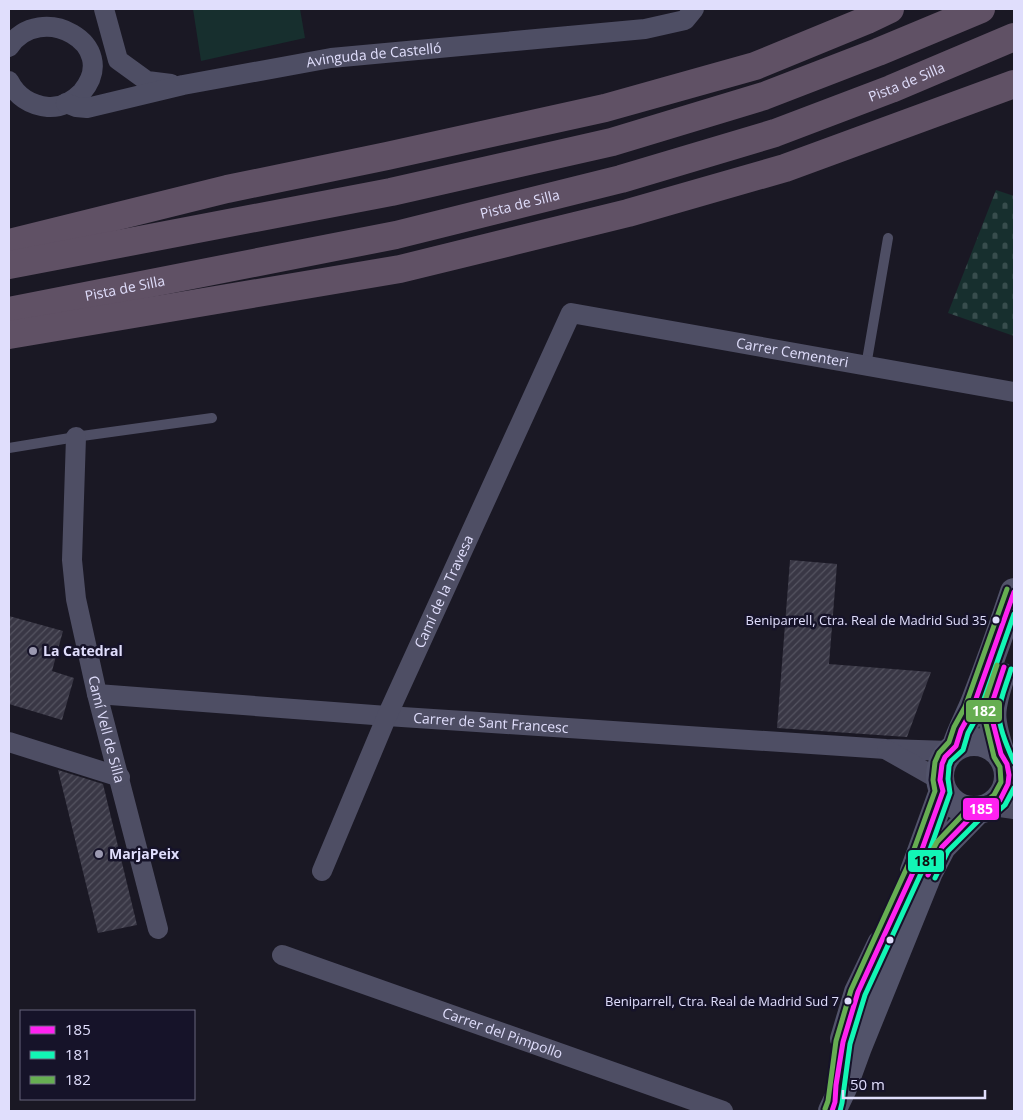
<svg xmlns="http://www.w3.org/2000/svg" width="1023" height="1120" viewBox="0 0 1023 1120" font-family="'Open Sans',sans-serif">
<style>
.green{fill:#172f2e}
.cemetery{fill:url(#cemetery-stones)}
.building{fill:url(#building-hatch)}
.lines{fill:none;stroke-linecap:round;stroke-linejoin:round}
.lane{stroke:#4e4e64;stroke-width:10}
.street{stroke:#4e4e64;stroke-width:20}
.secondary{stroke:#52536a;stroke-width:28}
.highway{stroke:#605165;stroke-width:28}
.bus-1-casing{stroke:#161329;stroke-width:9}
.bus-2-casing{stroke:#161329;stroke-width:9}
.bus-3-casing{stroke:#161329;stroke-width:9}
.bus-1{stroke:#ff22f1;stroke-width:5}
.bus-2{stroke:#12f6b5;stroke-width:5}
.bus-3{stroke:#66ae52;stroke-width:5}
.bus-dot{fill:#e0defc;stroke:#161329;stroke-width:2}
.poi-dot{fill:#9b99b0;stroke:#161329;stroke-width:2}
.labels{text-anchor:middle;stroke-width:5;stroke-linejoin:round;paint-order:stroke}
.bus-label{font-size:13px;fill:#e0defc;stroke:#161329;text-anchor:end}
.street-label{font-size:14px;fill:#e0defc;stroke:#161329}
.poi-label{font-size:14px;font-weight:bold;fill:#e0defc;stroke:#161329;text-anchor:start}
.line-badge{stroke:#161329;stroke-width:2}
.badge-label{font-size:14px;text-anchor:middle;font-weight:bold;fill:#fff}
.pale-badge-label{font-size:14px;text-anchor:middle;font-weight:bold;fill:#111}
</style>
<defs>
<pattern id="cemetery-stones" width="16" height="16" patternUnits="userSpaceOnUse" patternTransform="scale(1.25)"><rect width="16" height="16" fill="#172f2e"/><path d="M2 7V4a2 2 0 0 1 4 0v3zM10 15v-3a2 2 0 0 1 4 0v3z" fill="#384d4d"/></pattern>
<pattern id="building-hatch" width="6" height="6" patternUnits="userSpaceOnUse" patternTransform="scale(1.25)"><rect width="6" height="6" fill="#393745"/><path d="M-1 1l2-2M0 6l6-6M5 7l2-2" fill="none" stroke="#555461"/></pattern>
</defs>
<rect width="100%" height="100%" fill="#1a1824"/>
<path class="green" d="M193 9H300L305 38 201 61Z"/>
<path class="cemetery" d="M996 190 1014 196V336L948 313Z"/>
<path class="building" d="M790 560 837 564 829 664 931 672 907 737 777 728Z
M9 616 63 631 52 671 74 678 62 720 9 704Z
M58 770 103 784 137 925 98 933Z"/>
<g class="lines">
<path class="lane" d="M866 366 888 238
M9 448 82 436 212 418"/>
<g class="street">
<path d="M104 9 118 60 147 81 171 84"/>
<path d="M9 47C40 0 122 44 82 92 73 101 61 108 48 107 30 105 17 97 9 81"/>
<path id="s1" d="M66 103 76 107 87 108 183 85 331 58 645 29 685 20 694 9"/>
<path id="s2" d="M76 437 72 560 76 599 97 694 158 929"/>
<path id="s3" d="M97 694 387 716 886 749 951 751"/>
<path d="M9 742 120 777"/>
<path d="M887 750 940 780"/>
<path d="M1009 775 1014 780"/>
<path d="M993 806 1014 809"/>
<path id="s4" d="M322 871 387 716 571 313 1014 392"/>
<path id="s5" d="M282 955 723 1111"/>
</g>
<path class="secondary" d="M1001 676C989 712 990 719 1001 754
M940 776a34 34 0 1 1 68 0a34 34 0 1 1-68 0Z
M956 746C961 730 969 716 975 701 989 665 1002 628 1014 592
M914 871 943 791
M844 1039 858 992 881 944
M832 1111 843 1088 858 1047 929 872 942 847 978 810"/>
<g class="highway">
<path d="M9 243 227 189 387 156 605 108 755 66 867 20 890 9"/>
<path d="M9 265 391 192 612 142 764 96 878 52 981 9"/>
<path id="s6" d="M9 311 396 235 621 179 775 133 891 89 1014 37"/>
<path d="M9 335 400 269 628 213 785 168 1014 84"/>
</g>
<defs>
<path id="bus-1" d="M928 875 942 847 978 810 993 806 1000 800 1008 784 1009 775 1007 764 1001 754 991 715 993 700 1004 667
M832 1111 835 1102 836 1085 843 1042 858 992 916 866 943 791 940 780 942 764 945 757 956 746 961 730 972 710 1014 592"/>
<path id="bus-2" d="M1011 669C1007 683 1000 698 999 712 998 727 1008 749 1014 762
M935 878 948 851 982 817 996 813 1005 805 1014 788
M840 1111 842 1103 850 1044 865 995 923 869 950 793 948 779 949 766 951 761 963 750 968 733 979 713 1014 614"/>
<path id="bus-3" d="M921 872 937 842 973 804 989 799 994 795 1001 782 1000 767 994 757 984 715 986 698 997 665
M825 1109 828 1101 836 1041 851 990 909 863 935 791 933 780 935 762 939 753 949 742 954 727 965 707 1007 589"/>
</defs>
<use href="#bus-1" class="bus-1-casing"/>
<use href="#bus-2" class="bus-2-casing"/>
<use href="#bus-3" class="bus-3-casing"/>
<use href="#bus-1" class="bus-1"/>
<use href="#bus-2" class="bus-2"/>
<use href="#bus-3" class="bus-3"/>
</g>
<g class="bus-dot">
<circle cx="996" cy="620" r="4.5"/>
<circle cx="890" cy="940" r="4.5"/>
<circle cx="848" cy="1001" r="4.5"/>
</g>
<g class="poi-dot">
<circle cx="33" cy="651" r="5"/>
<circle cx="99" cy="854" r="5"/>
</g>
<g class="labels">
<g class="bus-label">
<text x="987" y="625">Beniparrell, Ctra. Real de Madrid Sud 35</text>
<text x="839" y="1006">Beniparrell, Ctra. Real de Madrid Sud 7</text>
</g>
<g class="street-label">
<text dy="5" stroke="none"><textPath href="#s1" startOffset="314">Avinguda de Castelló</textPath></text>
<text dy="5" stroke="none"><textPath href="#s6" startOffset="928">Pista de Silla</textPath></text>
<text dy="5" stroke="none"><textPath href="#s6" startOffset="522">Pista de Silla</textPath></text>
<text dy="5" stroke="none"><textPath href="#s6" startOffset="118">Pista de Silla</textPath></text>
<text dy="5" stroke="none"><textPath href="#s4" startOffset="836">Carrer Cementeri</textPath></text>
<text dy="5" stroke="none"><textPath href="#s4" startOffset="305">Camí de la Travesa</textPath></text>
<text dy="5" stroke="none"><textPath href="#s3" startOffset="395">Carrer de Sant Francesc</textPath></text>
<text dy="5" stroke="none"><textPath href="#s2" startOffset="296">Camí Vell de Silla</textPath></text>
<text dy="5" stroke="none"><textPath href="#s5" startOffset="234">Carrer del Pimpollo</textPath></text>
</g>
<g class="poi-label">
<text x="43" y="656">La Catedral</text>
<text x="109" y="859">MarjaPeix</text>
</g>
</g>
<g class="line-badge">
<rect x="965" y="699" width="38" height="24" rx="5" fill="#66ae52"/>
<rect x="962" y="797" width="38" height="24" rx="5" fill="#ff22f1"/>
<rect x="907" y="849" width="38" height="24" rx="5" fill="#12f6b5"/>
</g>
<g class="badge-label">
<text x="984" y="716">182</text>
<text x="981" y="814">185</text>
</g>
<g class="pale-badge-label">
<text x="926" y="866">181</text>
</g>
<rect width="1023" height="1120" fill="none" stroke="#e0defc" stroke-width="20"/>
<rect x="20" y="1010" width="175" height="90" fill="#161329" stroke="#67647d"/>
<rect x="30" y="1026" width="25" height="8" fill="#ff22f1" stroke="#67647d"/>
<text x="65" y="1035" font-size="15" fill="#e0defc">185</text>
<rect x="30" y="1051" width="25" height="8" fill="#12f6b5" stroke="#67647d"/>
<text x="65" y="1060" font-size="15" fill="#e0defc">181</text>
<rect x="30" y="1076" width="25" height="8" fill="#66ae52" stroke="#67647d"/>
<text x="65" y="1085" font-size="15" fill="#e0defc">182</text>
<path d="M843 1090v8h142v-8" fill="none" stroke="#e0defc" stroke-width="2.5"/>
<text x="850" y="1090" font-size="15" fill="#e0defc" stroke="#161329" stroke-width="4" paint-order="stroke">50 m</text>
</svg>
